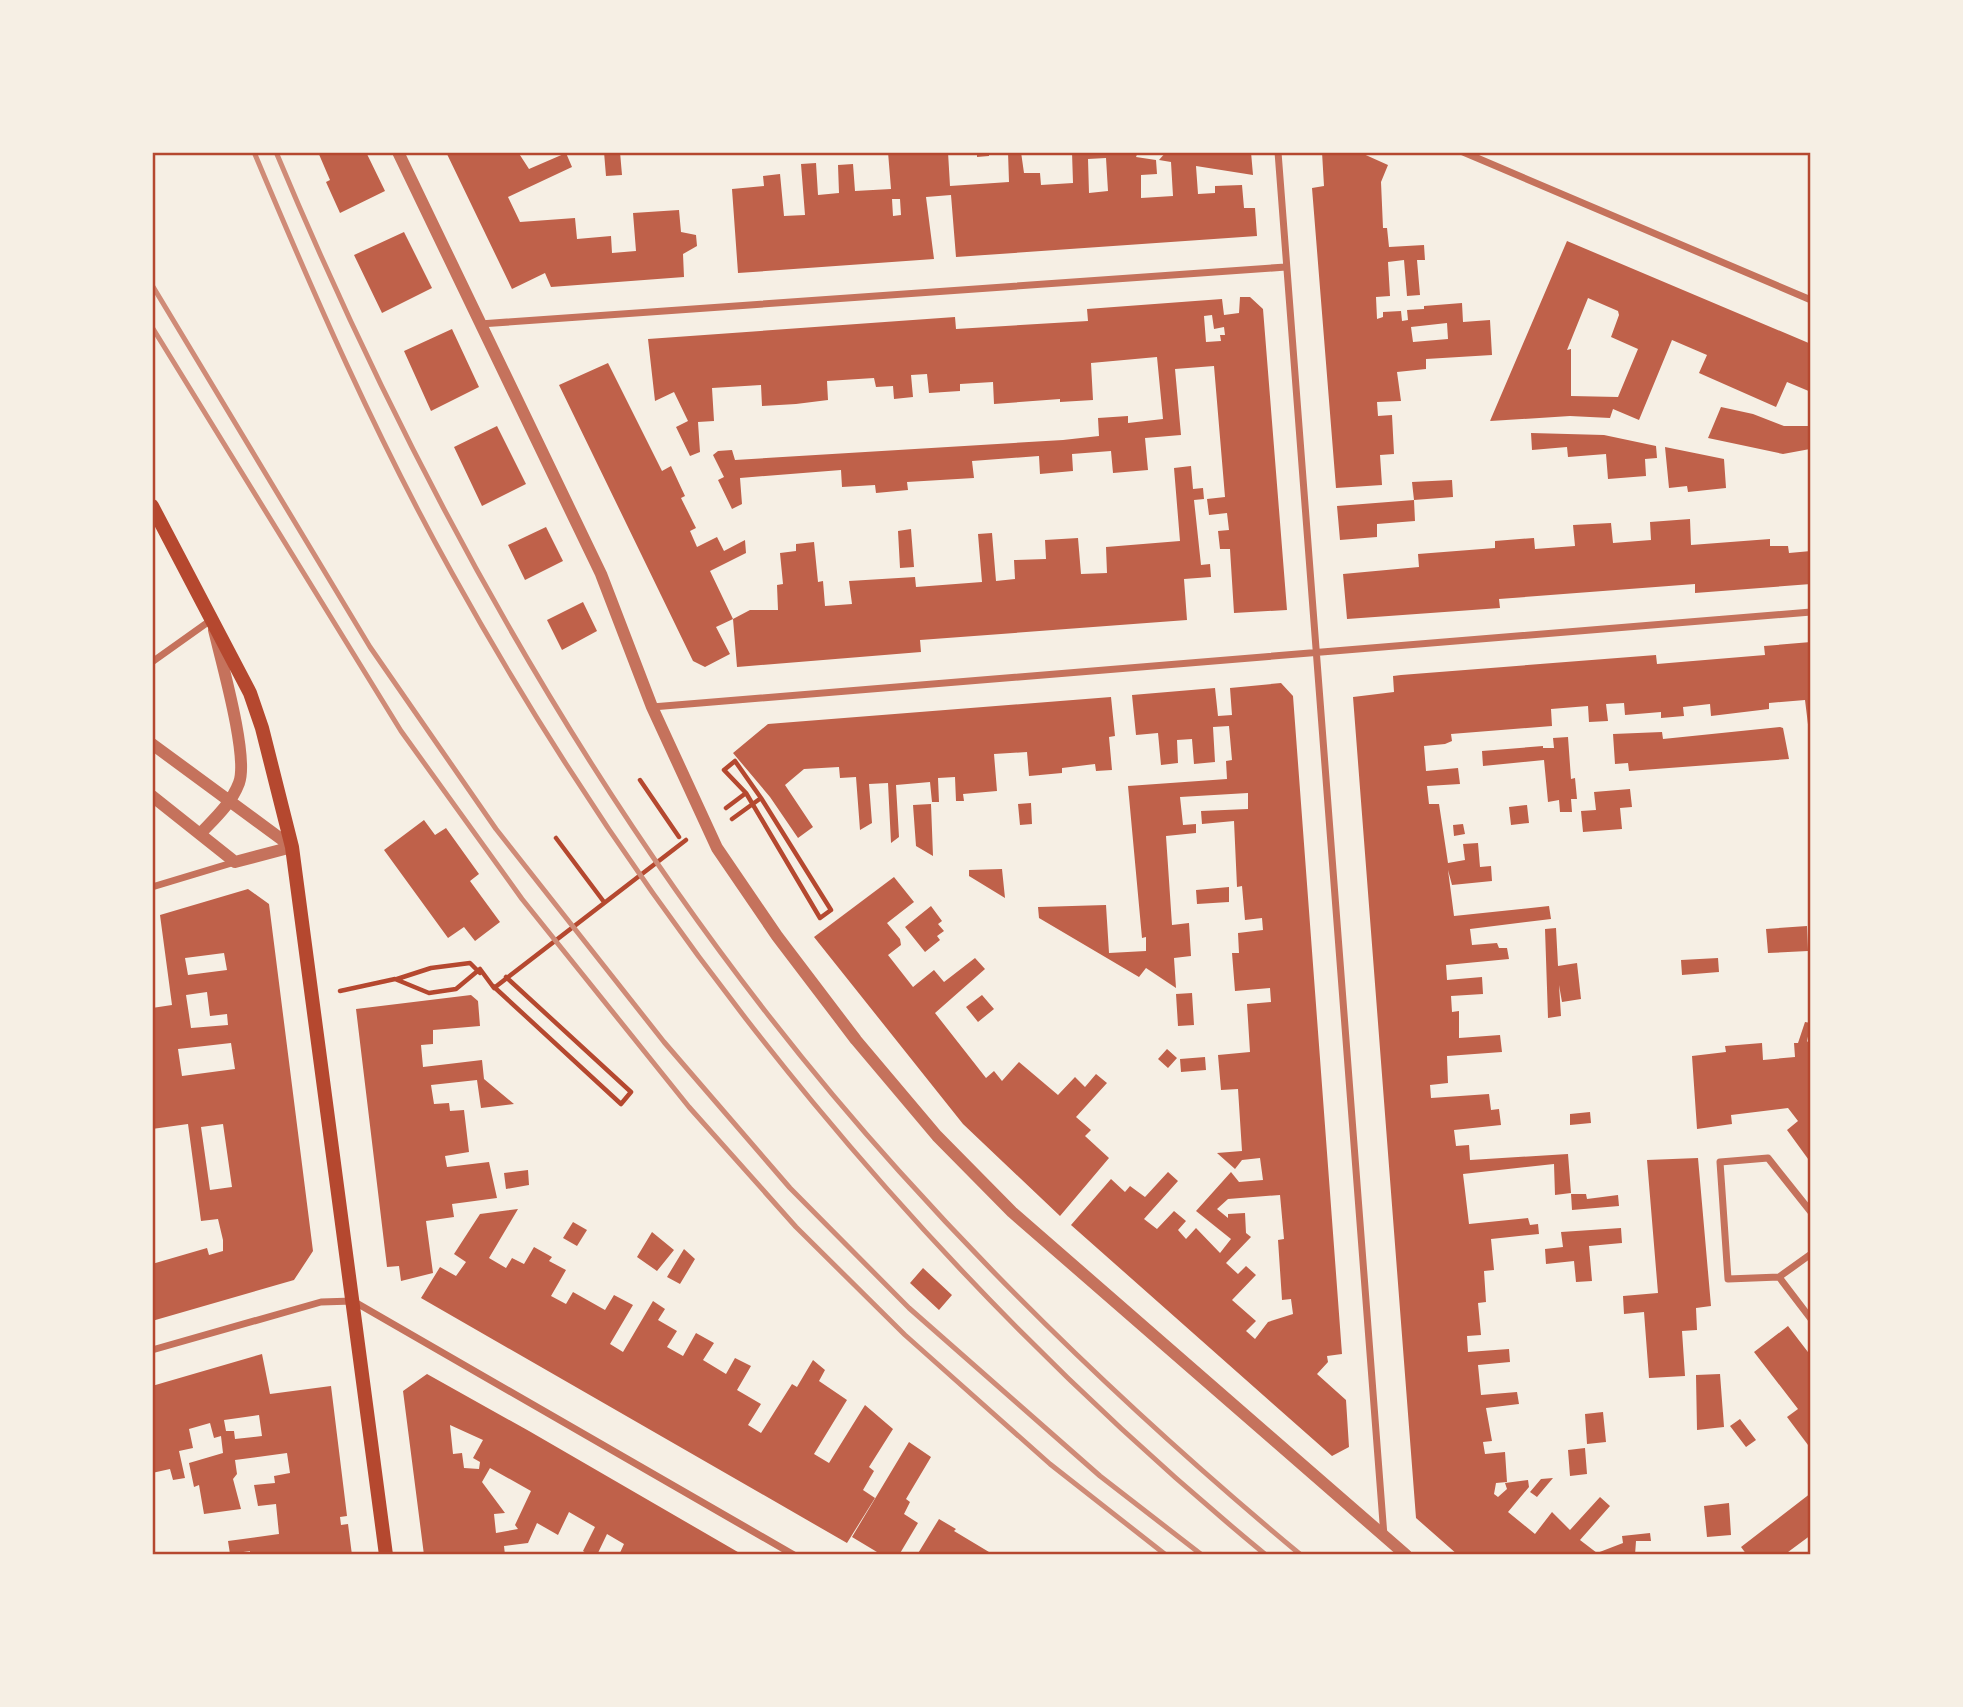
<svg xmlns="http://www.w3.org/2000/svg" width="1963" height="1707" viewBox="0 0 1963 1707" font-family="Poppins,sans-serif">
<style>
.building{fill:#bf614a;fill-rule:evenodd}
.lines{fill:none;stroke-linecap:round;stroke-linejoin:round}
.path{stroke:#b5482f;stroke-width:4.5}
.minor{stroke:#c5725c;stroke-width:7}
.tertiary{stroke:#c5725c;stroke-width:12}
.secondary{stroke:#b5482f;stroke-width:14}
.rail{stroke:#cf8b77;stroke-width:5}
.neatline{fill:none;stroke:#b5482f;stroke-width:2.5}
</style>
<rect width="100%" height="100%" fill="#f6efe4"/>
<path class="building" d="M318 152H366L385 191 340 213 326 182 330 180Z
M446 152H518L529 169 566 153 572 167 508 197 520 222 575 218 577 239 611 236 612 253 636 251 633 213 679 210 681 232 696 235 697 246 683 254 684 277 551 287 545 273 512 289Z
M604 152H620L622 175 606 176Z
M888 152H948L950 186 1009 182 1008 152H1021L1024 173H1040L1041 185 1073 183 1072 152H1138L1136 157 1156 160 1157 174 1141 175V198L1173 196 1171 162 1159 160 1166 152H1251L1253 175 1196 166 1198 194 1215 193V186L1242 185 1244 208H1255L1257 236 956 257 951 195 926 197 934 259 738 273 732 189 764 186 763 176 780 174 784 216 805 215 801 164 816 163 818 195 839 193 838 165 853 164 855 191 891 189ZM1106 158 1108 191 1089 193 1088 159ZM892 199H900L901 215 893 216Z
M977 152H989V156L977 157Z
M1322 152H1359L1388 165 1381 182 1383 228H1387L1389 247 1424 245 1425 260H1417L1420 295 1407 296 1404 260 1388 262 1390 296 1376 297 1377 319 1383 317V312L1401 311 1402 321 1408 320 1407 310 1424 309V306L1462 303 1463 322 1490 320 1492 355 1426 359V369L1397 372 1401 401 1377 402 1378 416 1392 415 1394 454 1380 455 1382 485 1336 488 1312 188 1324 186ZM1447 323 1448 339 1413 342 1411 327Z
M404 232 432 288 382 313 354 255Z
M1567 241 1811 344V392L1787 382 1776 407 1699 373 1707 355 1672 340 1639 420 1613 409 1610 418 1570 416 1490 421ZM1588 298 1618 311 1619 315 1611 337 1638 349 1618 397 1571 396V349L1567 350Z
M1240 297H1250L1263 309 1287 610 1234 613 1230 549H1220L1218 531 1229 530 1227 513 1209 515 1207 499 1225 497 1214 366 1175 369 1181 435 1145 438 1148 470 1113 473 1111 451 1072 454 1073 471 1040 474 1039 456 972 461 974 478 907 482 908 490 876 493 875 485 842 487 841 470 740 478 742 504 732 509 718 480 724 477 713 455 718 451 732 450 735 460 1063 440 1099 436 1098 418 1128 416V423L1163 419 1157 357 1091 363 1093 400 1060 402V399L994 404 993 382 960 384V391L929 393 927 374 911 375 913 397 894 399 893 386 876 387 874 378 827 381 828 400 796 404 762 406 761 385 712 388 714 421 698 422 700 452 690 456 676 427 688 421 674 392 655 401 648 339 955 317 956 329 1088 321 1087 309 1222 299 1224 315 1239 313ZM1212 315 1214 329 1224 327 1225 335H1220L1221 341 1206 342 1204 316Z
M452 329 479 387 431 411 404 351Z
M608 363 662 471 671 466 685 496 681 498 696 528 690 531 697 547 717 537 724 551 745 540 746 553 710 571 733 619 716 627 730 654 705 667 693 661 559 385Z
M1721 407 1753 414 1784 426H1811L1810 449 1783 454 1708 438Z
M497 426 526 484 482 506 454 447Z
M1531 433 1604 435 1656 446 1657 458 1645 459 1646 476 1608 479 1606 454 1568 457 1567 447 1532 450Z
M1665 447 1724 459 1726 488 1688 492 1687 486 1669 488Z
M1191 466 1193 489 1203 488 1204 499 1194 500 1201 565 1210 564 1211 577 1184 579 1187 620 920 640 921 652 737 667 733 619 750 610H778L777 585 783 584 780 553 796 551V544L814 542 818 582 823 581 825 606 852 604 849 581 915 577 916 587 982 582 978 534 992 533 996 581 1015 579 1014 560 1046 559 1045 540 1078 538 1081 574 1107 573 1106 547 1180 541 1174 468Z
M1452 480 1453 497 1414 500 1412 482Z
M1414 500 1415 521 1377 524V537L1340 540 1337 506Z
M1690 519 1691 545 1770 539V546H1788L1789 553 1811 551V584L1695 593V584L1499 599 1500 608 1347 619 1343 574 1419 567 1418 554 1495 548V541L1534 538 1535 549 1575 546 1573 525 1611 523 1613 543 1651 540 1650 522Z
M546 527 563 561 525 580 508 545Z
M911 529 914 567 900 568 898 531Z
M583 602 597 631 562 650 547 620Z
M1811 642V749L1805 700 1769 703V709L1711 716 1710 704 1683 707 1684 716 1661 718V712L1625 715 1624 703 1606 704 1608 721 1589 722 1588 706 1551 709 1552 726 1451 734 1452 741 1445 744 1424 746 1426 771 1458 768 1460 784 1427 786 1429 804H1439L1448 863 1465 860 1463 844 1478 843 1480 867 1491 866 1492 881 1452 885 1448 870 1454 916 1549 906 1551 919 1470 929 1472 945 1497 943 1499 948H1507L1509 959 1446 965 1447 980 1482 977 1483 994 1451 996 1452 1012 1459 1011V1038L1500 1035 1502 1052 1447 1056 1448 1083 1430 1085 1431 1098 1489 1094 1491 1110 1499 1109 1501 1125 1454 1130 1456 1146 1469 1145 1470 1160 1568 1154 1571 1193 1555 1195 1554 1164 1463 1174 1469 1224 1528 1218 1530 1225 1538 1224 1539 1234 1491 1239 1494 1270 1484 1271 1486 1302 1478 1303 1481 1335 1467 1336 1468 1352 1509 1349 1510 1362 1478 1365 1481 1395 1517 1392 1519 1404 1486 1408 1492 1441 1483 1442 1485 1454 1505 1452 1507 1482 1496 1483 1494 1494 1498 1497 1507 1489 1505 1483 1528 1480 1529 1487 1508 1512 1535 1534 1552 1512 1570 1530 1600 1497 1610 1506 1580 1540 1597 1553 1623 1543 1622 1536 1650 1533 1651 1541H1636L1635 1555H1458L1416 1518 1353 697 1394 692 1393 676 1401 675 1656 655 1657 664 1765 655 1764 646Z
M1281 683 1293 696 1342 1354 1327 1356 1328 1362 1317 1374 1346 1400 1349 1447 1332 1456 1071 1225 1111 1179 1125 1192 1130 1186 1145 1197 1168 1172 1178 1181 1144 1219 1157 1229 1174 1211 1186 1221 1178 1230 1186 1239 1196 1228 1220 1253 1231 1239 1196 1211 1231 1172 1239 1182 1263 1180 1260 1158 1242 1160 1235 1169 1217 1153 1242 1151 1238 1089 1221 1090 1218 1055 1250 1052 1247 1004 1271 1002 1270 988 1235 991 1232 953H1239L1238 933 1263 930 1262 918 1245 920 1242 886 1237 887 1234 821 1202 824 1201 811 1248 809V793L1180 797 1183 825 1196 824V833L1166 836 1172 925 1189 923 1191 956 1174 958 1176 988 1146 968 1139 977 1039 918 1038 907 1106 905 1109 953 1146 951V937L1142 938 1128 786 1227 779 1226 761 1232 760 1229 726 1213 727 1215 762 1194 764 1192 739 1177 740 1178 763 1161 765 1158 733 1136 735 1132 695 1215 688 1218 716 1232 715 1230 688ZM1280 1195 1284 1239 1278 1240 1282 1300 1291 1299 1293 1314 1268 1322 1255 1339 1246 1331 1256 1321 1232 1300 1256 1275 1246 1266 1238 1274 1226 1263 1251 1237 1246 1233 1245 1213 1228 1214V1218L1217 1209 1228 1199Z
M1111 697 1115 736 1109 737 1112 770 1096 771 1095 764 1062 768V773L1029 776 1027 752 994 754 997 791 963 794 964 801H956L955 777 938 778 939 802H932L930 782 896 785 899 837 891 843 888 783 869 784 872 823 860 830 856 777 840 778 839 767 804 769 785 785 813 827 798 838 770 797 733 753 768 724Z
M1780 727 1783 728 1789 759 1629 771 1628 763 1615 764 1613 734 1662 732 1663 739Z
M1568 737 1571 779 1575 778 1577 799H1571L1572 812H1560L1559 800 1548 802 1544 760 1483 766 1482 751 1543 746V748H1554L1553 738Z
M1630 789 1632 807 1620 808 1622 829 1583 832 1581 811 1596 810 1594 792Z
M1031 803 1032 824 1020 825 1018 804Z
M931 804 933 856 916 846 913 805Z
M1527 805 1529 823 1511 825 1509 807Z
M424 820 435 835 446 828 479 874 470 881 500 922 475 941 464 927 448 938 384 850Z
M1463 824 1465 834 1454 836 1453 825Z
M1002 869 1005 898 969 876V870Z
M894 877 914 902 887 923 900 939 901 945 888 955 913 987 934 970 944 982 975 958 985 969 935 1013 986 1078 994 1071 1002 1081 1019 1062 1058 1095 1075 1077 1085 1087 1096 1074 1107 1083 1076 1117 1091 1130 1085 1136 1109 1158 1060 1216 963 1124 814 937Z
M1229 887V902L1197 904 1196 890Z
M248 889 269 904 313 1251 294 1280 152 1321V1264L207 1248 209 1255 223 1251V1240L218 1219 201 1221 188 1124 152 1129V1008L172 1005 160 915ZM224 953 227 970 188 975 185 958ZM207 992 210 1016 227 1014 228 1025 191 1028 186 995ZM231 1043 235 1069 182 1076 178 1049ZM223 1124 232 1187 210 1190 201 1127Z
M931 906 942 921 938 924 944 931 937 936 940 940 925 952 905 927Z
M1807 926 1808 951 1768 953 1766 929Z
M1556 928 1558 966 1577 963 1581 999 1562 1002 1559 985 1561 1016 1548 1018 1545 929Z
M1718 958 1719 972 1682 975 1681 960Z
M1192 993 1194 1025 1178 1026 1176 994Z
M471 995 478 1001 480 1026 433 1030V1044L421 1045 423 1067 482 1060 484 1079 514 1104 481 1108 477 1080 431 1085 434 1104 449 1103 450 1111 464 1110 469 1152 445 1156 447 1167 489 1162 497 1198 452 1204 454 1217 426 1221 433 1273 401 1281 399 1266 387 1267 356 1009Z
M982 995 994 1009 978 1022 966 1007Z
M1805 1022 1811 1023 1807 1041 1811 1046V1163L1787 1130 1798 1121 1788 1108 1731 1115 1732 1124 1697 1129 1692 1056 1726 1052 1725 1046 1762 1043 1763 1060 1795 1057 1794 1043H1798Z
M1167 1049 1177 1058 1168 1068 1158 1059Z
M1205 1057 1206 1070 1181 1072 1180 1059Z
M1590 1112 1591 1123 1570 1125V1114Z
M1698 1158 1711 1306 1696 1308 1697 1330 1682 1331 1685 1376 1649 1378 1644 1312 1624 1314 1623 1296 1658 1293 1647 1160Z
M528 1170 529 1185 506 1189 504 1173Z
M1571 1194H1586L1587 1199 1618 1195 1619 1206 1572 1210Z
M518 1209 489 1258 506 1268 512 1258 524 1264 534 1247 552 1257 549 1261 566 1270 551 1296 566 1304 573 1292 605 1310 614 1295 633 1305 610 1344 623 1352 653 1301 665 1309 658 1320 677 1331 667 1347 683 1356 696 1333 714 1343 703 1360 726 1374 735 1358 751 1366 737 1390 761 1404 748 1425 761 1433 792 1384 797 1387 813 1360 825 1370 819 1381 847 1400 814 1454 829 1463 865 1405 893 1429 869 1467 874 1471 863 1490 875 1498 847 1543 421 1298 440 1267 456 1276 466 1262 454 1254 480 1214Z
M573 1222 587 1230 577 1246 563 1238Z
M1621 1228 1622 1243 1589 1246 1592 1281 1576 1282 1574 1261 1546 1264 1545 1249 1563 1247 1561 1232Z
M652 1232 674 1250 657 1271 637 1257Z
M684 1249 695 1259 680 1284 667 1277Z
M923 1268 952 1295 939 1310 910 1283Z
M1788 1326 1811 1356V1449L1787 1417 1798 1409 1754 1352Z
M262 1354 270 1394 331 1386 347 1516 340 1517 341 1525 348 1524 352 1555H250V1551L230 1554 228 1541 279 1534 276 1504 258 1506 254 1485 275 1483 274 1476 290 1473 287 1453 235 1460 237 1474 233 1479 241 1509 204 1514 199 1485 194 1487 189 1463 223 1453 221 1436 214 1438 210 1423 189 1429 193 1448 179 1451 185 1478 173 1480 170 1469 152 1473V1386ZM259 1415 262 1436 235 1439 234 1431H226L224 1420Z
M427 1374 529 1431 743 1555H619L624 1544 607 1534 597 1555H589L583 1551 595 1527 569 1512 558 1535 537 1523 528 1543 504 1546 505 1555H424L403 1391ZM450 1425 483 1440 473 1458 480 1462 479 1469 464 1468 462 1453 453 1454ZM490 1468 531 1491 515 1525 518 1529 496 1533 494 1514 505 1513 482 1482Z
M1720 1374 1724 1427 1697 1430 1696 1375Z
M1603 1412 1606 1442 1587 1444 1585 1414Z
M1740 1419 1756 1440 1746 1447 1730 1426Z
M909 1442 931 1457 906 1499 910 1502 904 1514 918 1523 899 1555H882L852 1537Z
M1585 1448 1587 1474 1570 1476 1568 1450Z
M1553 1478 1537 1497 1530 1492 1541 1479Z
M1811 1493V1535L1784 1555H1747L1741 1547Z
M1729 1503 1731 1535 1707 1537 1704 1506Z
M939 1519 956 1529 954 1531 994 1555H917Z"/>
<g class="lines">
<path class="path" d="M640 780 679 837
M746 793 724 770 735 761 761 798
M726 808 746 793 820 918 831 910 761 798 732 819
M556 838 604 902
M397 979 431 968 470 963 480 973
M493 986 621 1104 631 1092 506 977
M340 991 395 979 429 993 456 989 480 969 494 988 686 840"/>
<path class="minor" d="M1278 152 1384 1536
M1463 152 1811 300
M480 324 1286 267
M152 662 211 620
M652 707 1811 612
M152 887 235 862
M1811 1212 1768 1158 1720 1162 1728 1279 1779 1277 1811 1254
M1779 1277 1811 1319
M152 1350 321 1302 353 1301 794 1555"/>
<path class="tertiary" d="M398 152 601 574 652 707 717 848 777 936 856 1040 937 1136 1012 1212 1406 1555
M152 744 292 847
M152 796 235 862 292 847
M200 834C215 818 231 804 239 783 249 757 221 660 214 630"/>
<path class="secondary" d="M152 506 250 693 262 728 292 847 386 1555"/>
<path class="rail" d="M254 152C314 295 376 437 452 573 660 948 935 1282 1266 1555
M276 152C430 520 631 874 899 1171 1024 1310 1158 1436 1301 1555
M152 285 370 647 496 829 664 1042 790 1188 909 1308 1100 1476 1202 1555
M152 327 401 731 522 899 689 1107 796 1227 905 1335 1050 1464 1166 1555"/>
</g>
<rect width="1963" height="1707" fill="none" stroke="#f6efe4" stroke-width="308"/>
<rect x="154" y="154" width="1655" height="1399" class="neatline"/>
</svg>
